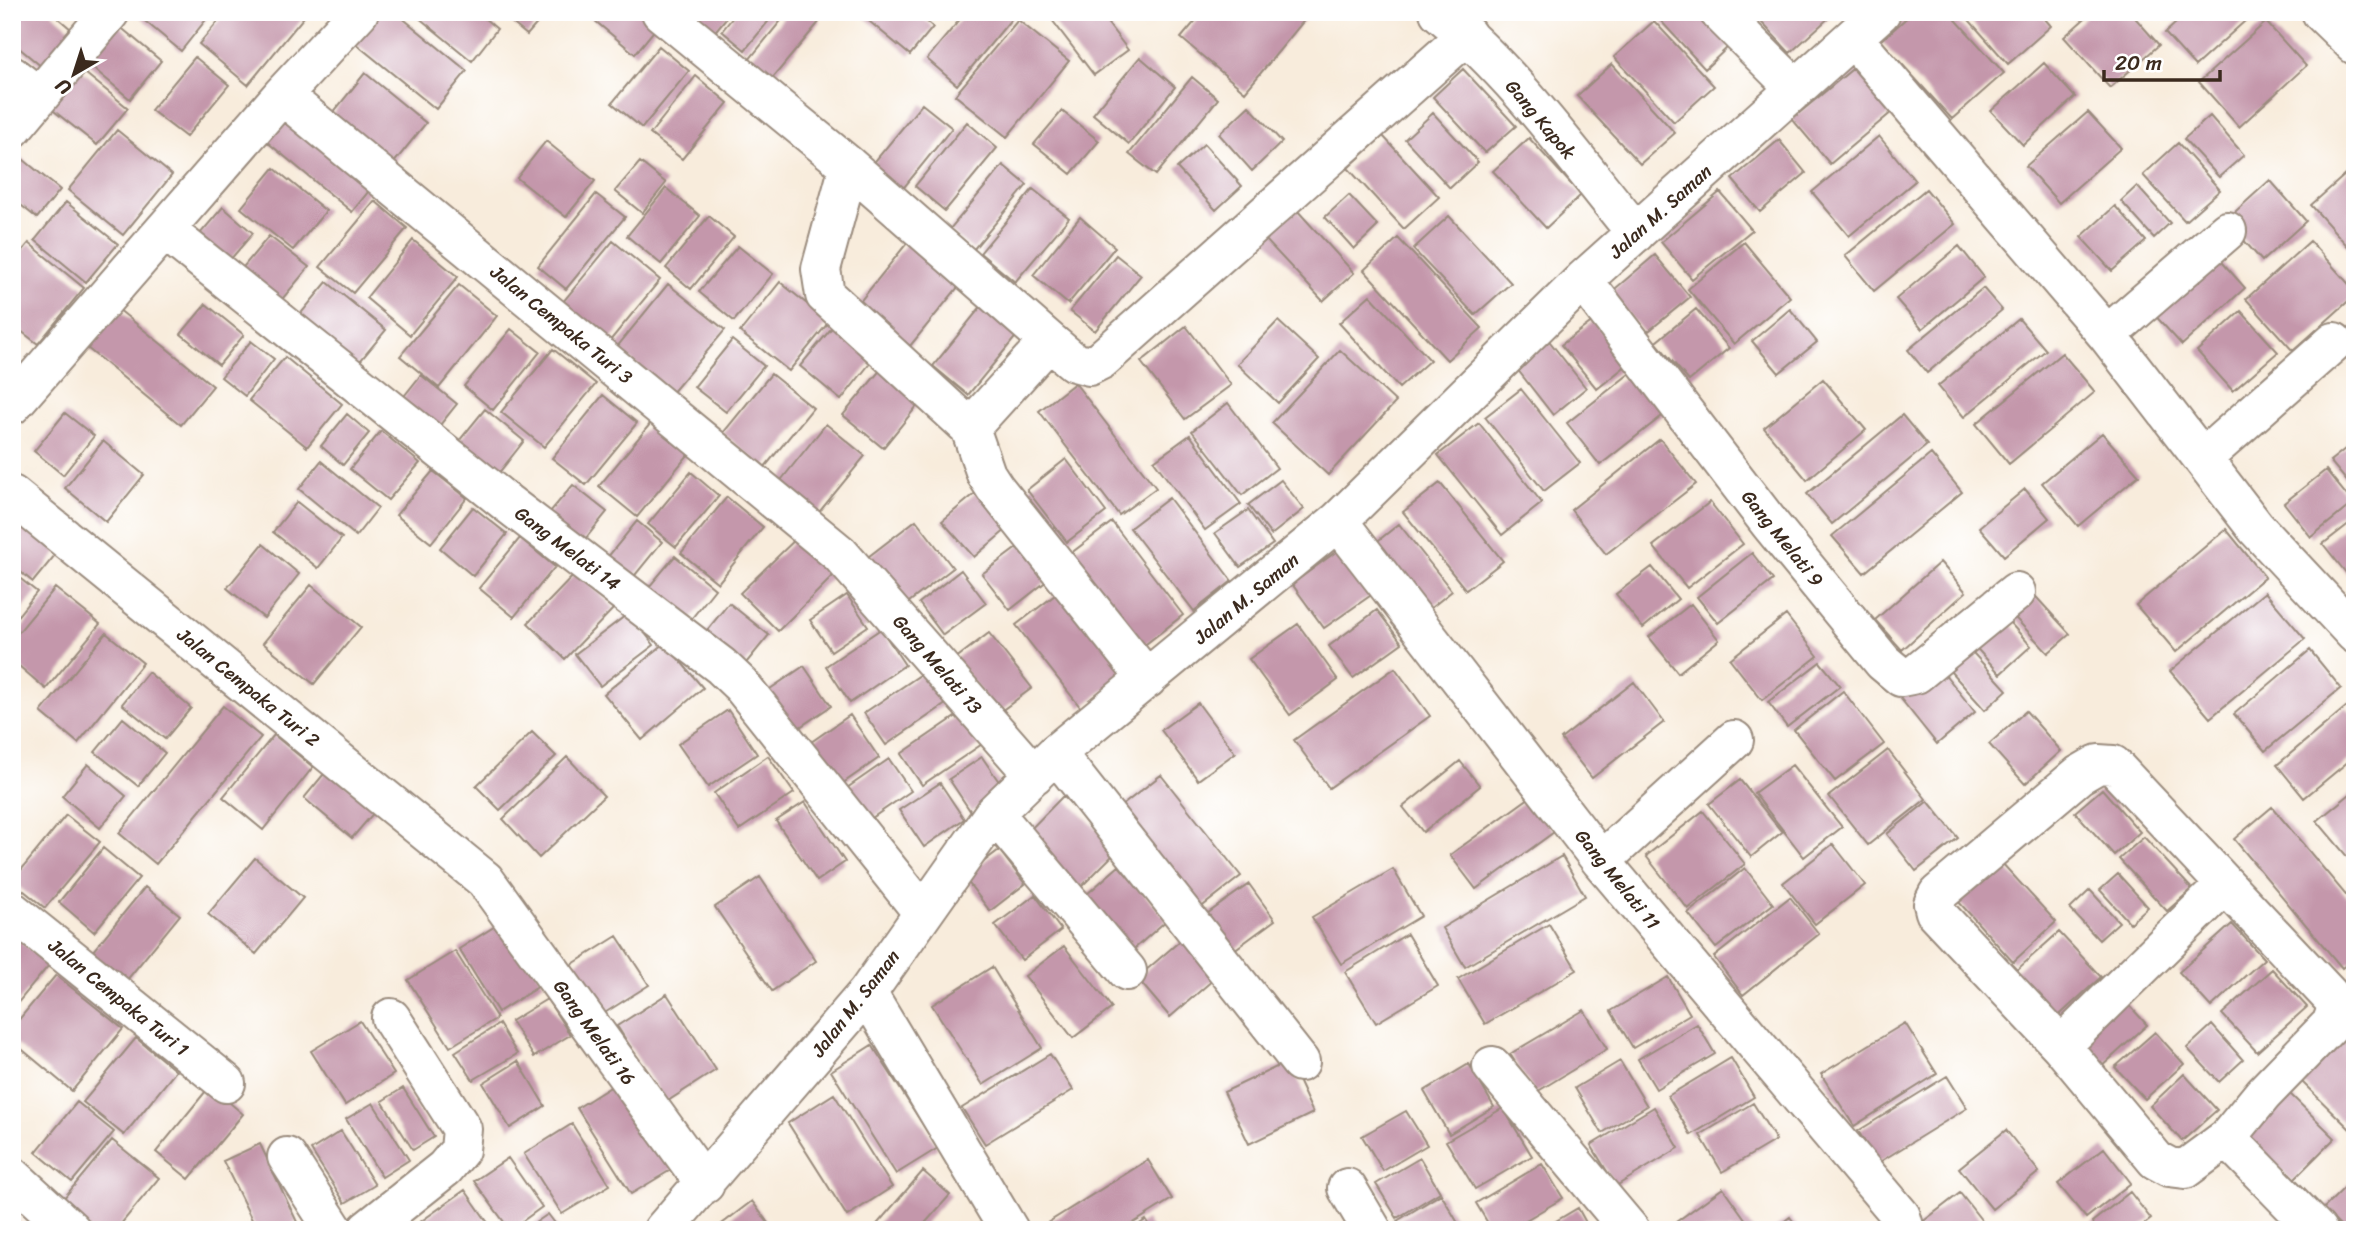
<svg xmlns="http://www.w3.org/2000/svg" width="2367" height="1242" viewBox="0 0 2367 1242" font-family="Sriracha,sans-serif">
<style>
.building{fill:#c497ab}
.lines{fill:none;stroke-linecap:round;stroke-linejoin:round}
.minor-casing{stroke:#9a8b7d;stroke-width:42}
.minor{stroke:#fff;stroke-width:38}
.labels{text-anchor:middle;stroke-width:5;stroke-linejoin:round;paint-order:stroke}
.street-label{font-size:19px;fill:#3b2a1e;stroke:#fff}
</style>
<rect width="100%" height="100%" fill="#fff"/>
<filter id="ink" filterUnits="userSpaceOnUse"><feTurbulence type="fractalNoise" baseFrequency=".0143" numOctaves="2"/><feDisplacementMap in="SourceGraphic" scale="14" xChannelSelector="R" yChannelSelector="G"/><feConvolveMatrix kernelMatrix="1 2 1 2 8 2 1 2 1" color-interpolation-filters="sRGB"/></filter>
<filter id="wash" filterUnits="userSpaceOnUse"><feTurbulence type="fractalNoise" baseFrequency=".00686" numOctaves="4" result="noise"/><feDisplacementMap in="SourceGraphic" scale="28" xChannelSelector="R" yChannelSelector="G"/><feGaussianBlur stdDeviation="1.57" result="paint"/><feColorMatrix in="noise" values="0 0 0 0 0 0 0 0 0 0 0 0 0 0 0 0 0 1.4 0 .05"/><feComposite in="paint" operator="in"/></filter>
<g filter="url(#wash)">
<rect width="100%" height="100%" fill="#f8ecdc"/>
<g id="blocks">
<path class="building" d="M12 12H51L72 30 42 67 12 42Z
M134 12H212L181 51Z
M226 12H308L248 85 199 44Z
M373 12H395L467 71 436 109 350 39Z
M412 12H477L497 29 472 61Z
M499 12H547L527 35Z
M590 12H639L657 27 635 54 588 15Z
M687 12H731L713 34Z
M737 12H776L745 50 722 31Z
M788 12H810L820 21 771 80 748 61Z
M858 12H916L933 27 910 55Z
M966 12H1017L957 85 927 59Z
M1046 12H1099L1128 50 1094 75Z
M1203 12H1311L1245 92 1181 38Z
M1668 12H1699L1730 45 1705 69 1660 20Z
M1752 12H1829L1832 15 1790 53Z
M1913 12H1949L2004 73 1952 119 1881 41Z
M1962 12H2039L2051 26 2008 64Z
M2092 12H2130L2159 45 2110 88 2064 37Z
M2188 12H2255L2195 66 2165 33Z
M1018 20 1069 61 1007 137 955 95Z
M1654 21 1714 86 1674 122 1614 57Z
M2266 22 2306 66 2239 127 2199 82Z
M118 25 161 61 130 99 86 62Z
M659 46 689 71 642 128 612 103Z
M195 57 229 85 186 137 151 110Z
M1140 57 1175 87 1129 144 1093 114Z
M2044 63 2075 97 2023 145 1991 111Z
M1612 64 1675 133 1640 164 1577 96Z
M1856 66 1893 111 1830 164 1792 119Z
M80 69 128 108 97 145 49 107Z
M1463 69 1516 126 1485 153 1433 97Z
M365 73 426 123 393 164 332 114Z
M696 76 728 103 682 159 650 134Z
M1192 77 1218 99 1156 175 1129 154Z
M922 104 952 128 901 191 871 166Z
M1249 106 1282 142 1252 171 1219 134Z
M1062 111 1099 141 1071 174 1034 144Z
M2088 112 2121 148 2059 203 2026 166Z
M1433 113 1478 162 1450 188 1405 139Z
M287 115 373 186 352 212 266 141Z
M2210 116 2244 155 2219 177 2184 139Z
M967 122 997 148 945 211 915 186Z
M117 130 172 175 123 235 68 190Z
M1383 136 1439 197 1404 229 1348 168Z
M1879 136 1915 181 1849 236 1812 192Z
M1529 138 1581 195 1546 228 1493 171Z
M1779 140 1806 173 1760 212 1732 179Z
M546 141 595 181 566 217 517 178Z
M2178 143 2220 190 2185 221 2143 175Z
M1204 144 1242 186 1216 210 1177 168Z
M12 150 60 190 37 218 12 198Z
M640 162 666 183 642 213 615 191Z
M1003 165 1027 185 973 250 949 230Z
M2355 166V247L2351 250 2311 205Z
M274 168 326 211 293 250 241 208Z
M2270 180 2306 221 2262 261 2226 220Z
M2137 186 2170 223 2154 238 2121 201Z
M666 188 700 216 661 264 627 236Z
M1033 189 1069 218 1015 282 980 253Z
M1926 189 1955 224 1874 291 1845 256Z
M1720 192 1752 230 1692 279 1661 242Z
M596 194 625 217 566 289 538 266Z
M1349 195 1378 226 1354 249 1325 217Z
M375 201 407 228 353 293 320 267Z
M66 202 118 244 86 282 35 240Z
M2115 206 2146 241 2112 271 2081 237Z
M223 207 253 233 224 267 193 242Z
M1296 209 1354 273 1323 301 1264 238Z
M709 216 734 237 691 289 666 268Z
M1449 216 1511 283 1475 315 1413 249Z
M1080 217 1115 247 1068 304 1033 275Z
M269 236 309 267 273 310 234 278Z
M1398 238 1482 328 1447 360 1364 270Z
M413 240 458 277 410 335 366 298Z
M613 241 660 280 609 342 562 303Z
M2310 241 2355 291V295L2293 351 2246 299Z
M1744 242 1790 297 1734 344 1688 289Z
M29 243 84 288 38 344 12 324V263Z
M907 243 959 286 910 346 858 304Z
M738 246 773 274 734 321 699 292Z
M1959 246 1984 277 1922 329 1896 299Z
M2215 254 2245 288 2182 345 2151 311Z
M1116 255 1141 275 1095 331 1070 311Z
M1655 255 1690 297 1645 334 1610 293Z
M327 282 386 330 351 372 292 324Z
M780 282 829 322 789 371 740 332Z
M668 284 725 330 672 393 616 348Z
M459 285 497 316 439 388 400 356Z
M1983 288 2002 310 1927 373 1908 350Z
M1370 295 1430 360 1399 388 1339 323Z
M206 304 244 335 219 365 181 334Z
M983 304 1018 334 968 395 933 366Z
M118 309 213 386 181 425 86 347Z
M1696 309 1729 348 1689 381 1656 342Z
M1790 309 1817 342 1779 373 1752 341Z
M2241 311 2278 352 2233 391 2197 351Z
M2019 319 2046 350 1964 417 1938 386Z
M1278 321 1319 359 1278 403 1237 364Z
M1593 321 1628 364 1597 389 1561 345Z
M835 324 875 357 841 400 800 366Z
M1186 326 1231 385 1185 419 1141 362Z
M511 329 540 352 493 410 464 386Z
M1543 333 1586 388 1553 415 1510 360Z
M732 340 764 366 726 412 694 387Z
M251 341 274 359 245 396 221 377Z
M553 349 596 384 544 447 501 412Z
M1340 350 1396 402 1328 475 1272 423Z
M2062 353 2095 392 2009 464 1976 424Z
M285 357 342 404 307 447 249 400Z
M882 368 922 400 883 448 843 415Z
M1633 371 1667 412 1600 465 1567 423Z
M771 374 813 408 764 468 723 433Z
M421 375 457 404 432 435 397 405Z
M1823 379 1866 430 1807 480 1764 428Z
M1075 383 1156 488 1119 515 1039 411Z
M1521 389 1580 463 1544 491 1485 417Z
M603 395 637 423 586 485 552 458Z
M1228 403 1277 468 1242 495 1192 431Z
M485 409 524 441 490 484 450 452Z
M65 413 94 436 63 475 34 451Z
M347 414 369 433 343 465 321 446Z
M1902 415 1927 445 1832 524 1807 494Z
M655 418 693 449 637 517 599 486Z
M1479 423 1542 503 1502 535 1438 455Z
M826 424 865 456 816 516 778 484Z
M381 431 420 463 388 500 350 469Z
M2102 433 2139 475 2078 526 2042 483Z
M1190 435 1241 504 1205 530 1154 461Z
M1660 439 1696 484 1606 554 1571 510Z
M103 441 144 475 106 522 65 488Z
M2355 441V491L2330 461Z
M1931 454 1962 492 1864 573 1832 536Z
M1066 459 1106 512 1067 542 1027 490Z
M321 461 378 508 356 536 299 489Z
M2326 470 2353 503 2311 537 2284 503Z
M433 471 467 498 431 543 396 515Z
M691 472 719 496 676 547 648 524Z
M1281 480 1304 509 1271 535 1248 505Z
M1440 483 1503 561 1466 590 1403 512Z
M573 485 607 512 578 548 544 519Z
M983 487 1014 523 974 557 942 521Z
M2025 489 2049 518 2004 556 1979 527Z
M727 497 763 527 718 583 681 553Z
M1169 498 1232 581 1194 611 1130 528Z
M297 502 342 538 318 568 273 532Z
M1710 502 1743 544 1687 588 1653 546Z
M473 507 507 534 473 576 440 548Z
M12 510 60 549 33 582 12 565Z
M1248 510 1273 544 1240 567 1215 533Z
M2355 519V584L2323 544Z
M916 520 953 568 905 605 868 557Z
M637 521 662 542 627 585 602 564Z
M1112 522 1183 615 1142 647 1070 554Z
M1399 524 1452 591 1427 611 1374 544Z
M2226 529 2265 577 2176 652 2136 605Z
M801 534 838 571 778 631 740 593Z
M520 538 555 567 514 617 479 588Z
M1026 541 1053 576 1010 610 982 574Z
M263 544 299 574 264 618 227 588Z
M1344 546 1377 591 1324 628 1292 584Z
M1752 553 1773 580 1718 623 1697 597Z
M675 556 715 589 684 628 643 594Z
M1940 562 1966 592 1902 650 1875 620Z
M1652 567 1678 599 1643 628 1616 594Z
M961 570 986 603 943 635 919 603Z
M12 572 37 592 12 623Z
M577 572 614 608 565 659 528 623Z
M311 585 361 627 314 684 263 643Z
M2027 587 2070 634 2048 653 2005 607Z
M55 588 100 624 46 689 12 660V640Z
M1063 589 1127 672 1081 708 1016 625Z
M2265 592 2305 639 2210 718 2170 671Z
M847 595 868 626 831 651 810 620Z
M729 603 769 635 738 673 699 640Z
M1691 604 1719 640 1678 673 1649 637Z
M1377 610 1402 643 1353 678 1329 646Z
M629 613 654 645 600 686 575 654Z
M2002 614 2031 646 2000 674 1971 642Z
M1786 615 1818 656 1762 700 1730 659Z
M1298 624 1338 680 1290 715 1249 659Z
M881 629 905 665 850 703 826 666Z
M106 633 143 663 78 743 41 712Z
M989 633 1032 688 997 714 955 659Z
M665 643 703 688 642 740 604 694Z
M1964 643 2007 690 1985 710 1942 662Z
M2310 650 2341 688 2265 751 2234 714Z
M1820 662 1840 686 1787 727 1768 702Z
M1936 663 1975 712 1937 744 1897 694Z
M804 666 831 706 794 731 767 691Z
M932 667 953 699 886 745 864 713Z
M1395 668 1430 716 1329 788 1294 740Z
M148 672 191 708 165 739 122 704Z
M1634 682 1664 722 1592 778 1561 739Z
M1843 691 1884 744 1835 781 1794 730Z
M1198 703 1235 753 1198 780 1161 730Z
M223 706 261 737 156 864 119 833Z
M2346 707 2355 717V756L2304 798 2277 765Z
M967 709 988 740 922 785 901 754Z
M728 710 757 754 708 787 678 744Z
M2026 711 2061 751 2025 784 1989 744Z
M850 715 879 758 833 790 804 747Z
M123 718 165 753 138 786 95 752Z
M532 732 556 756 500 810 476 786Z
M274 735 313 767 263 830 223 797Z
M1888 750 1926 799 1868 845 1829 796Z
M768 756 794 793 739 830 714 793Z
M567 757 604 796 539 858 503 819Z
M982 757 1004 789 971 812 949 779Z
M889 759 911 791 869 820 847 788Z
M1460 761 1480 786 1423 832 1403 807Z
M88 764 126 796 100 828 62 796Z
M1792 765 1842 827 1804 857 1754 793Z
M328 769 377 809 352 838 304 798Z
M1161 775 1241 876 1195 912 1114 812Z
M1740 780 1782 832 1751 857 1709 804Z
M940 783 964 819 924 847 899 810Z
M2102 789 2140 832 2114 855 2075 812Z
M2355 790V866L2317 821Z
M1063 796 1118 850 1077 891 1022 838Z
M1529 798 1554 832 1476 889 1450 855Z
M1928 801 1958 838 1916 871 1887 834Z
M805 802 845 862 817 881 776 821Z
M2272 807 2355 906V958L2342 968 2234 839Z
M1703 811 1745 864 1688 909 1646 856Z
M66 815 100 842 45 908 12 881Z
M2144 837 2192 889 2167 911 2119 859Z
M1833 844 1865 885 1815 924 1783 883Z
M103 848 139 878 94 932 59 902Z
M999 850 1025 884 990 911 964 877Z
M1562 856 1585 896 1465 967 1442 928Z
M255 858 303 898 256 954 208 914Z
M2001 862 2056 922 2013 962 1958 901Z
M1119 866 1167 920 1126 956 1078 902Z
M1745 868 1773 904 1716 948 1688 913Z
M1393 869 1421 916 1341 964 1312 917Z
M2118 874 2148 907 2130 923 2100 890Z
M760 877 816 961 772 991 715 907Z
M1249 884 1275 920 1223 958 1197 921Z
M145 887 180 915 122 986 88 957Z
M2090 890 2119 922 2099 940 2070 909Z
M1035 895 1061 930 1022 960 995 925Z
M1790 897 1819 934 1743 995 1714 957Z
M505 920 544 983 498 1012 459 949Z
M1549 924 1577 970 1485 1024 1458 979Z
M2232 924 2264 959 2211 1007 2179 972Z
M2059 932 2101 977 2052 1022 2010 976Z
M12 934 49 965 12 1010Z
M1188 934 1221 973 1170 1017 1137 978Z
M1407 934 1438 986 1376 1023 1345 972Z
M617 936 649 985 603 1014 571 965Z
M1064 946 1112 1008 1073 1038 1025 976Z
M455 951 497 1018 450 1047 408 980Z
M992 967 1042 1048 983 1085 932 1005Z
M2272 969 2307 1007 2257 1052 2222 1014Z
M56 975 123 1029 72 1091 12 1041V1028Z
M1668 977 1690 1014 1633 1048 1611 1011Z
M667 994 716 1070 666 1102 617 1026Z
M2121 996 2147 1025 2100 1068 2074 1039Z
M547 999 570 1035 534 1057 511 1021Z
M1584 1010 1607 1049 1535 1093 1510 1054Z
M360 1021 394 1074 345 1105 311 1051Z
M1905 1023 1937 1074 1854 1126 1821 1074Z
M499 1024 517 1054 473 1080 455 1052Z
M1697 1024 1715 1054 1656 1089 1638 1059Z
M2212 1025 2243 1060 2219 1082 2187 1048Z
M2355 1026V1134L2301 1081Z
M2155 1032 2184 1064 2145 1099 2115 1067Z
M136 1038 176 1071 124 1135 83 1102Z
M872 1045 938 1148 896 1174 831 1071Z
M1050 1054 1073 1090 985 1144 962 1108Z
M1731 1058 1754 1097 1691 1135 1668 1096Z
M518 1061 545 1106 510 1128 483 1083Z
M1289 1061 1313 1113 1249 1144 1224 1092Z
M1620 1061 1647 1106 1602 1133 1575 1088Z
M1469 1064 1494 1107 1449 1134 1424 1091Z
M2184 1074 2217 1110 2182 1141 2150 1106Z
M1947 1076 1967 1108 1878 1163 1858 1131Z
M625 1078 679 1165 631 1194 577 1108Z
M210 1086 243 1114 189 1179 156 1152Z
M403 1088 434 1137 413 1150 382 1101Z
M2287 1091 2335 1138 2292 1181 2245 1134Z
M834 1094 892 1187 847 1216 788 1123Z
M77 1102 114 1132 72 1182 36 1152Z
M373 1103 409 1160 382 1177 346 1119Z
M1753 1103 1776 1140 1722 1172 1700 1135Z
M1654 1107 1679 1148 1616 1186 1591 1145Z
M1503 1108 1532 1156 1475 1189 1446 1141Z
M1406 1111 1427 1145 1383 1171 1362 1136Z
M572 1124 610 1185 562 1214 524 1154Z
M2006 1130 2039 1172 1992 1209 1959 1168Z
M341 1131 375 1185 345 1203 311 1150Z
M112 1140 159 1178 116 1230H89L58 1205Z
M260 1144 297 1222 281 1230H257L223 1161Z
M2104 1148 2131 1183 2086 1218 2058 1184Z
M508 1158 542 1207 510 1230 474 1181Z
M1420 1158 1440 1192 1397 1218 1376 1184Z
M1148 1160 1172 1199 1122 1230H1036Z
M1542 1164 1563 1198 1509 1230H1492L1476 1203Z
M923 1171 950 1195 919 1230H872Z
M2355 1177V1230H2344L2323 1209Z
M1723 1188 1753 1230H1665Z
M465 1190 493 1230H409Z
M2130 1192 2151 1219 2137 1230H2097L2092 1222Z
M1960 1193 1989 1230H1918L1916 1227Z
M1441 1194 1462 1230H1403L1397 1221Z
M752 1201 773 1230H714Z
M1578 1208 1590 1230H1541Z
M548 1214 560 1230H525Z
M12 1217 28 1230H12Z
M1790 1217 1800 1230H1773Z
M1146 1220 1152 1230H1130Z"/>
</g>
</g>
<g filter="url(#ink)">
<use href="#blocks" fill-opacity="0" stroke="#9a8b7d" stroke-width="2"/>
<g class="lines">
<defs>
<path id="minor" d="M661 12 849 166 1049 341 970 428
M1439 12C1515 74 1574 157 1636 233
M1719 12 1796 89
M2321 12 2355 45
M1853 38 2107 335 2256 528 2355 634
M12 76 38 96
M282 95 840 554 1034 775
M12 129 110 12
M849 166 821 269 825 295 970 428 986 474 995 488 1147 679
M166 231 507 503 721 666 741 685 923 913
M1583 280 1770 524 1883 662 1901 677 1916 674 2016 592
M2107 335 2227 231
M1049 341 1074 362 1089 366 1101 360 1467 35
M12 405 282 95 359 12
M2203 458 2334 342
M12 495 485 880 705 1184
M1338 521 1601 861 1901 1216 1905 1230
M1056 753 1300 1062
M994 813 1127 971
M1601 861 1734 740
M12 911 226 1083
M867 993 1009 1230
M2061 1046 2225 885
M1492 1066 1630 1230
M2227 1138 2185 1169 2169 1167 2156 1160 2061 1046 1935 912 1933 904 1938 894 2079 775 2098 764 2113 765 2333 999 2336 1011 2331 1024 2263 1094 2227 1138 2317 1230
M287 1157 334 1230
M12 1176 71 1230
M1347 1188 1372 1230
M367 1230 445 1168 460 1150 462 1129 391 1018
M663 1230 867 993 994 813 1056 753 1338 521 1583 280 1881 12"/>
</defs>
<use href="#minor" class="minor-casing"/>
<use href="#minor" class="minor"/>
</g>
</g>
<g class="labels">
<g class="street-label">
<text transform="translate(1541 119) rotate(50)" y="7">Gang Kapok</text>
<text transform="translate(1660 211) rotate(-42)" y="7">Jalan M. Saman</text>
<text transform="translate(562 324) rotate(39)" y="7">Jalan Cempaka Turi 3</text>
<text transform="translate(1783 538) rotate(51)" y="7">Gang Melati 9</text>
<text transform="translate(568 548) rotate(37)" y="7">Gang Melati 14</text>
<text transform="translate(1246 598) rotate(-40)" y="7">Jalan M. Saman</text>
<text transform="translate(938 664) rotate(49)" y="7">Gang Melati 13</text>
<text transform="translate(249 687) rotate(39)" y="7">Jalan Cempaka Turi 2</text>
<text transform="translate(1618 879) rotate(51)" y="7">Gang Melati 11</text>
<text transform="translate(119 997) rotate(39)" y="7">Jalan Cempaka Turi 1</text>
<text transform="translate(855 1003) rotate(-52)" y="7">Jalan M. Saman</text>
<text transform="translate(595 1032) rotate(54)" y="7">Gang Melati 16</text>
</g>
</g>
<rect width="2367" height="1242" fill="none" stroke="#fff" stroke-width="42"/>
<g transform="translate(74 74) rotate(219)" stroke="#ffffff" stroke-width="5" paint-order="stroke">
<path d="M0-5L12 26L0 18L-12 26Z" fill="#3b2a1e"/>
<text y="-10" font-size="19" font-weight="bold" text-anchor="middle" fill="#3b2a1e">U</text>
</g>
<path d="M2104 70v10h116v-10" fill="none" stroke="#3b2a1e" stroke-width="3.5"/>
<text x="2115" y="70" font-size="21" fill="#3b2a1e" stroke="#ffffff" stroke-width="5" paint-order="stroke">20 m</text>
</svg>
